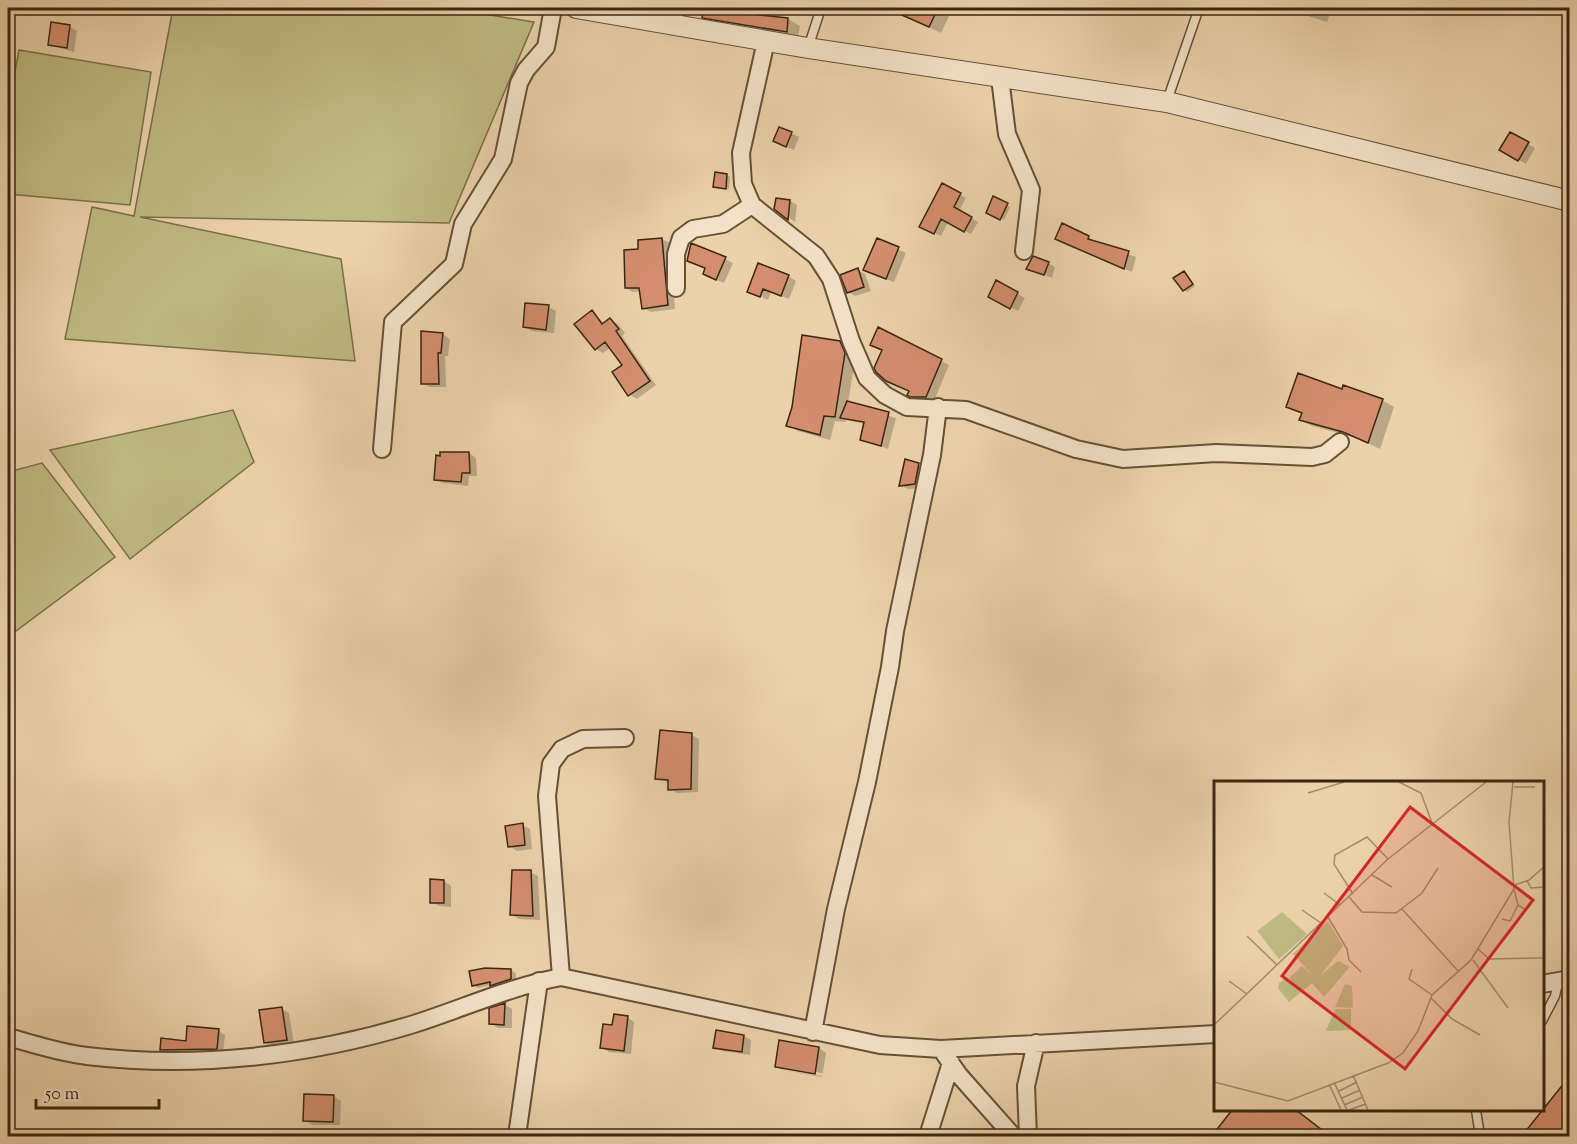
<svg xmlns="http://www.w3.org/2000/svg" width="1577" height="1144" viewBox="0 0 1577 1144" font-family="'Sorts Mill Goudy',serif">
<style>
.green{fill:#bfba83;stroke:#7c7049;stroke-width:1.5}
.shadow{fill:#0003}
.building{fill:#d48e6f;stroke:#3a260f;stroke-width:1.5}
.lines{fill:none;stroke-linecap:round;stroke-linejoin:round}
.service-casing{stroke:#665136;stroke-width:11}
.minor-casing{stroke:#665136;stroke-width:20}
.tertiary-casing{stroke:#665136;stroke-width:22}
.service{stroke:#f3e2c8;stroke-width:8}
.minor{stroke:#f3e2c8;stroke-width:16}
.tertiary{stroke:#f3e2c8;stroke-width:20}
.inset-road{fill:none;stroke:#a58d6d;stroke-width:1.5}
.view{fill:#d62828;fill-opacity:0.15;stroke:#d62828;stroke-width:3}
.inset-edge{fill:none;stroke:#3a260f;stroke-width:3}
</style>
<rect width="100%" height="100%" fill="#ecd2ab"/>
<filter id="stains"><feTurbulence type="fractalNoise" baseFrequency=".00333" numOctaves="4"/><feColorMatrix values="0 0 0 0 .2 0 0 0 0 .09 0 0 0 0 .02 0 0 0 .5 -.17"/></filter>
<radialGradient id="worn" r=".72"><stop offset=".6" stop-color="#630" stop-opacity="0"/><stop offset="1" stop-color="#630" stop-opacity=".3"/></radialGradient>
<path class="green" d="M173 8H446L534 22 449 223 140 217 341 259 355 361 65 339 92 207 134 216Z
M19 50 151 72 130 205 8 194V108Z
M233 410 254 462 130 559 50 450Z
M42 463 115 557 8 637V472Z"/>
<path class="shadow" d="M636 8H664L663 12Z
M887 8H953L941 33Z
M1283 8H1332L1327 22Z
M704 10 788 19 800 26 798 38 715 24 704 17Z
M1570 13V26L1564 23Z
M52 24 70 27 77 31 74 52 49 45Z
M1570 78V93L1564 90Z
M780 128 799 137 794 150 782 145Z
M1510 134 1535 148 1526 164 1501 150Z
M727 175 730 177 729 189 715 186Z
M943 185 966 198 959 211 978 222 971 234 948 222 941 236 925 228Z
M994 198 1010 207 1004 220 988 212Z
M790 201 797 205 795 222 776 209Z
M1088 237 1095 243 1136 257 1132 272 1064 242Z
M662 239 670 243 675 309 651 312 643 308 641 291 633 292 626 288 640 251Z
M877 240 906 253 894 282 872 274Z
M1569 254H1570V273L1565 271Z
M725 259 733 263 724 283 712 278 707 269 696 264Z
M1048 263 1055 267 1052 278 1028 268Z
M858 270 865 274 871 291 855 296 848 292Z
M1184 273 1195 286 1187 292 1184 290Z
M788 276 796 281 789 299 771 292 768 300 749 291Z
M997 282 1025 298 1018 311 990 296Z
M548 307 556 311 554 333 532 331 524 327Z
M592 312 605 324 610 320 618 324 625 333 622 336 656 385 637 399 629 394 624 366 611 347 603 353 596 349Z
M879 329 949 365 934 401 919 400 909 395 910 392 883 351 872 345Z
M442 334 450 339 448 356H445L446 387H430L422 383Z
M839 342 850 348 855 360 848 403 896 418 888 449 862 439 865 424 846 420 845 422 835 421 830 440 798 431 788 425Z
M1343 391 1382 400 1394 407 1380 449 1357 438 1312 426 1301 420 1303 414 1288 406Z
M469 453 476 458 477 476H469L468 486 443 483 435 479Z
M906 461 926 469 922 488 908 489 900 485Z
M692 735 699 739 698 792 677 793 670 789V783L657 778Z
M522 825 530 829 532 849 517 851 509 846Z
M530 872 538 876 540 920 519 919 511 914Z
M444 881 451 886V907L439 906 432 902Z
M511 970 516 973V982L497 988 491 985 478 988 473 985Z
M505 1005 512 1009V1028H498L491 1023Z
M282 1009 289 1013 294 1044 273 1047 265 1043Z
M627 1017 634 1022 631 1054 609 1052 602 1047 614 1027Z
M218 1031 225 1035 223 1052 168 1053 161 1049Z
M717 1032 744 1036 751 1040 750 1055 722 1051 715 1047Z
M819 1048 826 1053 822 1077 783 1070 822 1076 823 1073 783 1067V1070L777 1067Z
M1570 1079V1136H1522Z
M333 1096 341 1101 340 1125H312L305 1120Z
M1234 1110H1297L1332 1136H1213Z"/>
<path class="building" d="M886 8H938L929 27Z
M703 9 788 18 787 32 702 18Z
M51 22 70 25 67 48 48 45Z
M779 127 792 132 786 147 773 141Z
M1510 132 1529 142 1518 161 1499 150Z
M715 172 727 174 726 189 713 187Z
M942 183 961 193 954 207 972 217 964 232 941 219 934 234 919 227Z
M993 196 1008 203 1000 220 986 213Z
M776 198 790 200 788 220 774 209Z
M1062 223 1089 236 1088 239 1129 251 1124 269 1055 239Z
M662 238 668 305 642 309 639 288H625L624 250 638 249V240Z
M877 238 899 247 886 279 863 270Z
M691 243 726 257 716 280 703 274 705 268 687 261Z
M1033 256 1049 262 1044 275 1026 269Z
M758 263 789 275 781 296 763 289 760 297 747 292Z
M858 268 864 287 847 293 840 275Z
M1184 271 1193 284 1183 291 1173 278Z
M996 280 1018 292 1010 309 988 297Z
M525 303 549 305 546 330 523 327Z
M592 310 602 324 610 318 619 329 616 331 650 381 628 396 612 372 622 365 605 342 595 350 574 324Z
M878 327 942 359 926 397H910L907 395 909 391 886 381 876 372 874 368 882 350 870 345Z
M421 331 443 333 441 353H438L439 384H421Z
M802 335 840 341 845 353 835 417 824 416 820 435 786 426 792 407Z
M1298 373 1342 389 1343 385 1383 399 1368 443 1343 432 1299 420 1302 413 1286 407Z
M847 401 889 412 881 446 860 440 864 422 840 418Z
M440 452H469L470 473H462L461 482 434 480 436 455 440 456Z
M905 459 919 463 915 484 899 486Z
M660 730 692 733 691 789 668 790V780L655 779Z
M523 823 525 845 508 847 505 826Z
M512 870H531L533 916 510 915Z
M430 879 444 880V903H430Z
M485 968 511 969V979L490 986V982L472 986 469 971Z
M505 1003 504 1025 489 1024V1008Z
M282 1007 287 1040 264 1043 259 1010Z
M614 1014 628 1016 624 1051 600 1048 603 1024 612 1025Z
M187 1026 219 1029 217 1049 160 1050 161 1038 186 1041Z
M716 1030 744 1035 742 1052 713 1048Z
M779 1040 819 1047 815 1074 775 1067Z
M1569 1077V1128L1563 1137H1521Z
M304 1094 334 1095 333 1122 303 1121Z
M1232 1110H1296L1331 1137H1211Z"/>
<g class="lines">
<defs>
<path id="service" d="M679 25V8
M808 48 821 8
M1167 101 1199 8
M1542 1021 1555 996 1558 983
M1476 1110 1480 1136"/>
<path id="minor" d="M766 41 741 153 743 184 752 205 816 256 831 279 851 341 867 378 885 395 907 407 966 410 1076 449 1123 459 1216 453 1312 457 1325 454 1340 442
M1000 78 1007 134 1031 190 1024 251
M676 288V254L681 238 693 229 723 224 752 205
M382 449 393 322 454 264 463 224 503 159 519 83 526 70 546 47 553 8
M561 977 547 796 551 764 562 749 583 739 625 738
M1542 984 1570 979
M813 1032 836 909 867 782 890 667 895 631 932 455 938 407
M8 1037C33 1044 60 1053 87 1056 196 1069 309 1056 414 1024 464 1008 509 987 561 977L880 1045 941 1049 1216 1034
M941 1049 959 1075 1013 1136
M517 1136 539 981
M928 1136 951 1063
M1028 1136 1026 1086 1036 1043"/>
<path id="tertiary" d="M576 8 808 48 1167 102 1570 201"/>
</defs>
<use href="#service" class="service-casing"/>
<use href="#minor" class="minor-casing"/>
<use href="#tertiary" class="tertiary-casing"/>
<use href="#service" class="service"/>
<use href="#minor" class="minor"/>
<use href="#tertiary" class="tertiary"/>
</g>
<g transform="translate(1214 781)">
<rect width="330" height="330" fill="#ecd2ab"/>
<path d="M68 131 93 153 65 178 43 150ZM114 140 129 165 106 195 124 180 136 186 110 216 98 202 75 221 64 207 65 202 72 197 84 208 75 197 88 185 99 195 79 173ZM131 203 138 205 139 227 121 226ZM121 228H137V249L112 250Z" fill="#bfba83"/>
<path class="inset-road" d="M185 1 207 12 218 42M300 6H321M94 12 130 1M158 94 178 106M313 100 317 107 330 106M301 104 315 99 330 86M300 108 304 124 312 129M110 112 126 124M139 113 120 83 121 74 153 56 174 78M135 116 148 131 182 132 208 112 224 87M188 128 245 191M88 129 107 142M114 136 133 168 135 179 147 191M288 138 296 140 304 124M33 155 63 184M264 168 275 178 330 177M259 179 294 227M198 188 195 198 218 214M15 200 33 213M217 217 238 238 266 254M0 244 174 78 272 1M139 294 154 329M0 301 74 320 174 282 189 272 204 250 218 214 257 179 300 108 295 41 299 1M120 301 133 329M115 303 127 329M125 310 143 301M128 317 146 309M130 324 149 316M135 329 152 323"/>
<path class="view" d="M196 26 319 119 191 288 68 195Z"/>
<rect width="330" height="330" class="inset-edge"/>
</g>
<rect width="1577" height="1144" fill="none" stroke="#ecd2ab" stroke-width="30"/>
<rect x="9" y="9" width="1559" height="1126" fill="none" stroke="#3a260f" stroke-width="3"/>
<rect x="15" y="15" width="1547" height="1114" fill="none" stroke="#3a260f" stroke-width="1.5"/>
<path d="M36 1099v9h123v-9" fill="none" stroke="#3a260f" stroke-width="3"/>
<text x="45" y="1099" font-size="18" fill="#3a260f" stroke="#f3e2c8" stroke-width="4.5" paint-order="stroke">50 m</text>
<rect width="100%" height="100%" filter="url(#stains)"/>
<rect width="100%" height="100%" fill="url(#worn)"/>
</svg>
